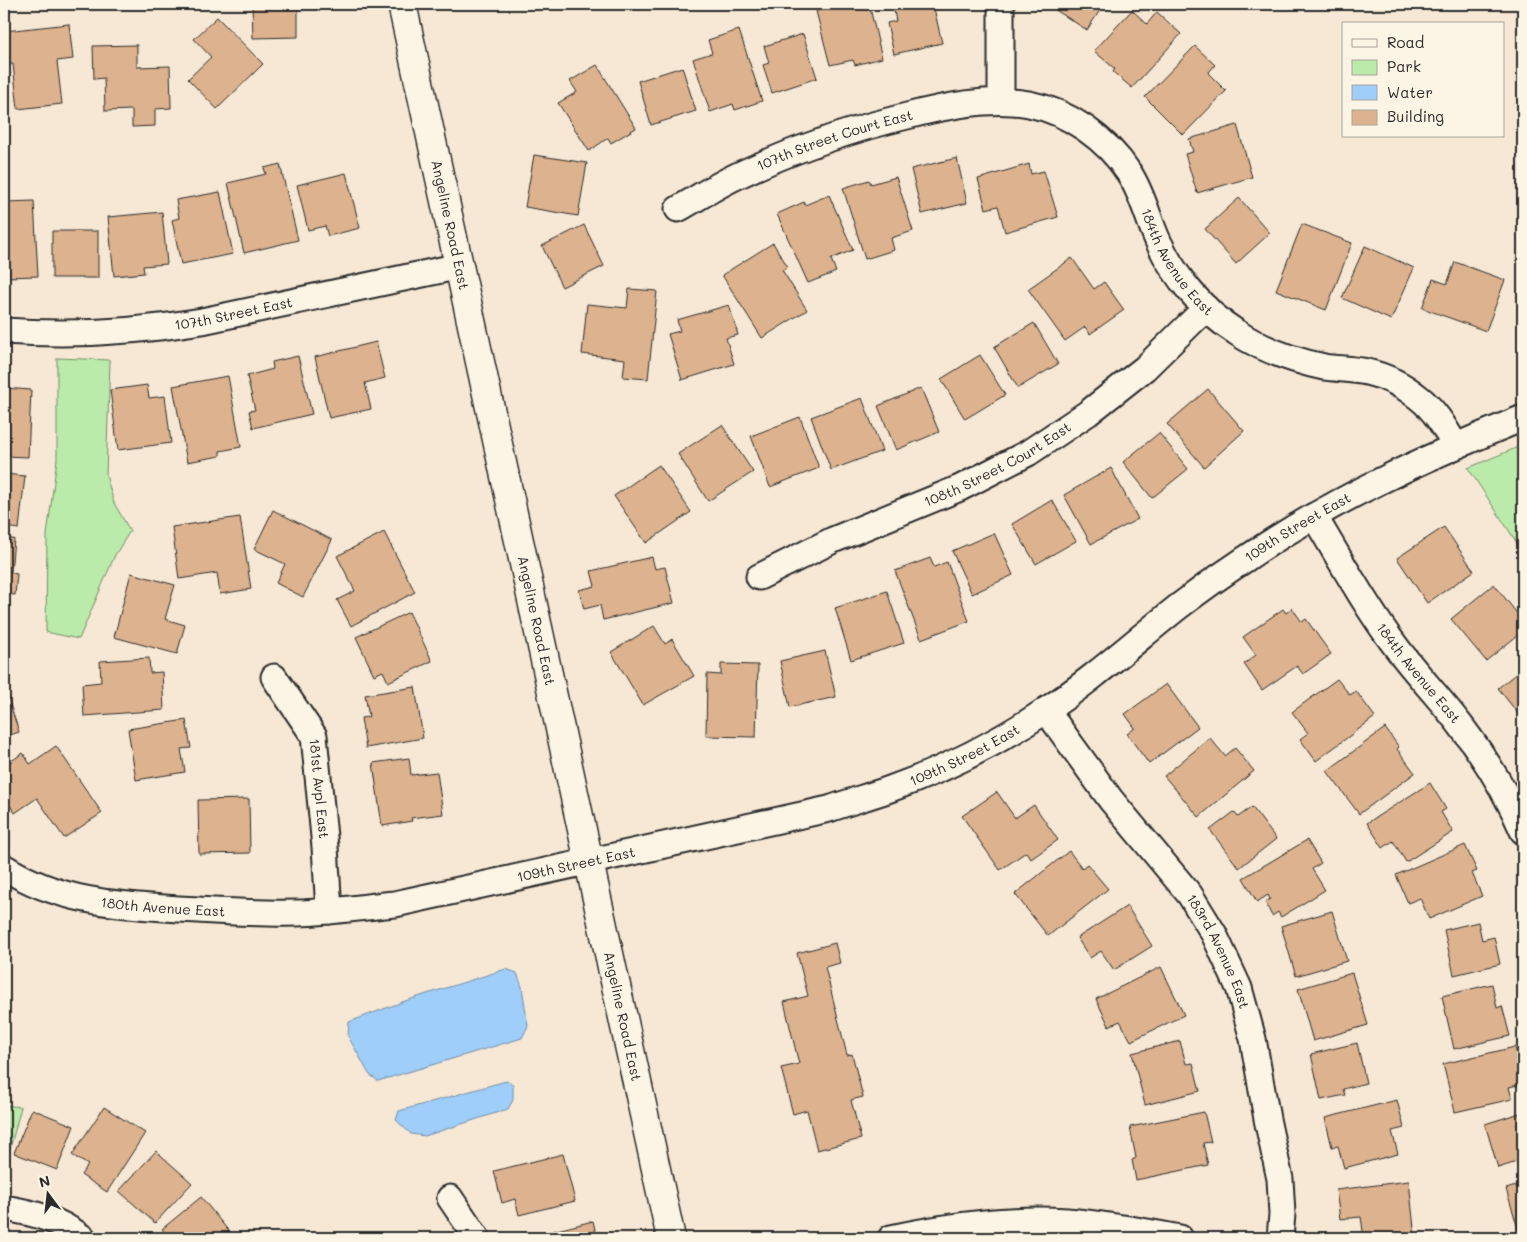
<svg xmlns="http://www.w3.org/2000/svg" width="1527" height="1242" viewBox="0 0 1527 1242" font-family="Mali,sans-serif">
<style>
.green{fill:#bbebaa;stroke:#738b6a}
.water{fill:#9fcefa;stroke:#718da7}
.building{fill:#ddb28e;stroke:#2b2b2b}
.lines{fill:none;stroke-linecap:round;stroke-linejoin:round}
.minor-casing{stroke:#2b2b2b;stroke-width:29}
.tertiary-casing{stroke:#2b2b2b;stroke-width:31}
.minor{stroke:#fcf5e5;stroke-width:25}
.tertiary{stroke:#fcf5e5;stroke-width:28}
.labels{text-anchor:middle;stroke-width:5;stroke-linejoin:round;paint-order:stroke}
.street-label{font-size:14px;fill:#2b2b2b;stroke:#fcf5e5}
</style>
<rect width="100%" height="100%" fill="#f6e8d4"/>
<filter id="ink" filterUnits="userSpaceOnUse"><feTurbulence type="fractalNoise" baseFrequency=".02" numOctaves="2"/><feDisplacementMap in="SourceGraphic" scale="10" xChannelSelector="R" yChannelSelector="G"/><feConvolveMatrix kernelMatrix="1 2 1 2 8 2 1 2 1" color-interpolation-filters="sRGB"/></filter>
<g filter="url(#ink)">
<path class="green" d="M57 358 110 360 106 475 114 503 130 531 115 555 79 639 46 632 47 535 57 459Z
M1523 445V552L1468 468Z
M4 1105 21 1107 4 1172Z"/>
<path class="water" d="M506 969 517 973 522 987 528 1026 522 1038 378 1081 369 1074 348 1036 349 1022 405 1001Z
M506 1081 513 1084V1100L508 1109 425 1136 411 1134 396 1120 399 1111Z"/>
<path class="building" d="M252 4H298V37L253 38Z
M837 4H869L882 58 855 65 853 60 830 65 816 11 838 6Z
M904 4H933L942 43 894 54 887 23 896 21 893 6Z
M1046 4H1104L1087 30Z
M1132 10 1147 24 1157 12 1181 34 1132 88 1113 72 1115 69 1094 51Z
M217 17 263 64 217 109 188 79 211 57 194 39Z
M69 24 73 59 57 61 62 104 18 109 13 64H8L5 31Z
M739 30 762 101 735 110 733 104 710 112 693 59 712 53 708 40Z
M803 34 817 78 772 93 763 65 769 63 764 46Z
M137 45V67L170 66 171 108 155 109V126L132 127V110L105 111 104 78 94 79 93 46Z
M1195 46 1215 65 1208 73 1226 91 1183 135 1145 97Z
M597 65 636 128 611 143 608 138 589 151 558 103 577 92 570 81Z
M682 67 696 111 651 125 638 81Z
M1237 125 1252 177 1197 193 1185 154 1193 152 1189 139Z
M534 155 587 163 578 216 525 207Z
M957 158 967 203 922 214 911 169Z
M280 164 298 240 244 253 228 183 266 174 264 168Z
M1029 164 1031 174 1044 171 1058 217 1005 232 998 206 986 209 978 179Z
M346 173 360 228 328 236 325 226 308 230 297 185Z
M896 177 913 231 891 238 894 250 865 259 843 188 869 180 871 184Z
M220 192 233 254 181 264 172 220 179 218 176 200Z
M829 195 853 250 831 259 836 272 808 283 777 214 804 202 805 205Z
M1239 198 1270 233 1236 264 1205 229Z
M34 201 38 276 4 277V212H7V202Z
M162 212 167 264 143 266 144 273 114 276 108 217Z
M1302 224 1352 243 1326 310 1276 290Z
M584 225 604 266 562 287 542 246Z
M52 231H98V278H52Z
M773 243 788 267 782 270 807 310 762 338 722 275Z
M1365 246 1414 268 1391 320 1342 298Z
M1072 258 1094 289 1104 282 1124 310 1090 334 1085 327 1065 341 1028 289Z
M1455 262 1505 280 1486 331 1422 308 1433 279 1447 284Z
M629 289 657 291 648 379 623 377 625 359 582 354 587 304 627 308Z
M729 305 738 335 726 338 734 364 682 380 668 334 680 331 677 320Z
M1034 323 1058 364 1018 388 994 347Z
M376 342 385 378 365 383 371 409 329 418 315 357Z
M980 355 1005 395 965 419 941 379Z
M298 356 312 414 253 428 249 411 255 410 247 376 273 369 272 362Z
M228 376 241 447 220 451V456L187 462 173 386Z
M147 385 149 398 165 396 171 443 118 450 110 390Z
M4 388 31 390 28 457 4 456Z
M921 388 939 432 896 450 878 406Z
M1208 389 1244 431 1204 467 1167 424Z
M862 398 882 451 831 470 811 417Z
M800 417 819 468 770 487 751 436Z
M722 425 753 472 708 501 678 454Z
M1159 433 1188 469 1152 498 1123 462Z
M659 465 691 512 646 543 614 496Z
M1111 468 1138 519 1091 544 1064 495Z
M4 474 25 476 19 529 4 527Z
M1052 500 1076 541 1036 564 1012 524Z
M273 510 332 540 303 597 276 583 285 564 254 549Z
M240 517 251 589 220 594 217 573 179 579 172 527Z
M1444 527 1474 571 1427 603 1397 558Z
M384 532 415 592 351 626 337 600 355 591 337 556Z
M994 533 1013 575 972 594 952 551Z
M4 539H14L11 573 17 574 15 595 4 594Z
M652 557 655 569 665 567 674 603 603 620 600 605 584 609 579 590 595 586 591 571Z
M930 558 934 567 947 562 969 621 921 639 895 571Z
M131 573 175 585 165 619 185 625 177 654 114 637Z
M1494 584 1523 621V631L1486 661 1451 619Z
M887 591 904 643 851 660 835 608Z
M1292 608 1302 622 1306 619 1331 654 1303 674 1297 666 1262 690 1244 664 1256 655 1243 637 1283 609 1286 613Z
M409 612 432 661 388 682 383 671 374 675 356 637Z
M654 626 665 644 672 639 694 676 643 705 611 652Z
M825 651 836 697 790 707 780 661Z
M149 658 150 673 162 672 164 710 84 716 82 684 101 682 100 661Z
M721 664 758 665 756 737 706 736 707 674 721 675Z
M1523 668V720L1498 688Z
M1337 679 1350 695 1356 691 1375 717 1316 761 1300 739 1308 733 1292 712Z
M1166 684 1198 727 1149 764 1127 734 1135 728 1125 714Z
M4 686 19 732 4 737Z
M415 687 423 738 366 748 361 718 369 717 365 695Z
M186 720 191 748 181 749 185 772 136 780 128 729Z
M1385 728 1399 747 1397 749 1415 773 1359 814 1327 771Z
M1210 738 1225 756 1235 748 1254 771 1199 817 1164 776Z
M56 746 102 813 64 838 37 798 15 813 4 796V766L23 753 30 764Z
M409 758 411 775 437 772 443 814 411 818 412 821 382 826 373 763Z
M1430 783 1446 809 1441 812 1453 832 1406 862 1393 841 1383 848 1367 823Z
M997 792 1015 818 1034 805 1058 840 1031 859 1026 852 1000 870 962 816Z
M249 799 250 853 199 854 198 800Z
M1252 807 1276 839 1239 868 1210 830 1234 812 1238 817Z
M1307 840 1321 863 1312 869 1325 890 1281 917 1278 912 1272 916 1265 902 1270 899 1268 895 1257 902 1243 878Z
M1465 845 1477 871 1472 873 1482 896 1429 919 1420 898 1408 903 1396 875Z
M1069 851 1082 868 1087 864 1108 889 1048 936 1015 894Z
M1127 906 1152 946 1114 970 1101 951 1090 958 1077 938Z
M1332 911 1347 961 1296 976 1281 926Z
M1478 922 1482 940 1494 937 1500 964 1454 975 1444 930Z
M835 943 840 963 825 967 847 1055 852 1054 863 1097 851 1100 861 1139 817 1150 807 1110 793 1114 781 1068 799 1064 784 1002 808 996 797 953Z
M1161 967 1184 1015 1131 1041 1120 1021 1109 1026 1096 999Z
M1352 973 1368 1025 1313 1041 1298 989Z
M1492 984 1497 1008 1502 1006 1510 1036 1454 1049 1442 996Z
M1180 1041 1186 1064 1193 1063 1200 1091 1145 1105 1132 1053Z
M1357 1043 1366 1083 1343 1089 1345 1095 1321 1100 1311 1054Z
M1515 1047 1523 1084 1509 1087 1512 1099 1455 1112 1443 1064Z
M1397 1100 1404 1128 1392 1131 1398 1154 1344 1168 1338 1146 1332 1147 1325 1118Z
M104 1107 145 1133 107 1192 81 1175 88 1165 72 1155Z
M32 1109 74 1126 57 1170 14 1153Z
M1204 1112 1211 1142 1203 1143 1208 1165 1136 1180 1132 1160 1136 1158 1130 1127Z
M1523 1112V1160L1498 1168 1485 1124Z
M156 1151 192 1183 155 1223 119 1191Z
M563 1154 575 1201 519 1215 515 1199 502 1203 494 1171Z
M1409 1181 1415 1238H1364L1361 1217 1340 1219 1336 1190Z
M1523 1184V1238H1521L1506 1189Z
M201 1197 231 1234 226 1238H170L162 1229Z
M593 1221 597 1238H525Z"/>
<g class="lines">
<defs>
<g id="minor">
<path d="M1001 101V4"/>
<path id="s1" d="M678 209C699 197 719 184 741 174 795 149 849 130 907 116 946 106 989 97 1029 104 1069 112 1107 139 1129 173 1143 194 1148 220 1159 243 1175 277 1204 312 1236 332 1263 350 1292 360 1324 367 1338 369 1353 369 1367 372 1385 376 1403 385 1418 397 1435 410 1445 428 1455 445"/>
<path id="s2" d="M4 331C70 336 136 332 202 321L460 266"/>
<path id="s3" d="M1314 516C1340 559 1364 604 1394 644 1415 673 1440 698 1461 726 1486 759 1507 793 1523 831"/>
<path id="s4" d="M759 577 833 540 960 488 1028 453 1088 413 1145 368 1206 308"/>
<path id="s5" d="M274 677 314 736 325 847 329 911"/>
<path id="s6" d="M1046 710 1111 800 1190 895 1214 934 1239 988 1253 1039 1267 1119 1280 1179 1282 1214 1280 1238"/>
<path id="s7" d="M4 867C59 902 116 905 179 909 218 911 258 914 297 913 330 912 363 907 395 904L829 809C849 802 870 796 890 789 944 770 997 743 1045 711 1092 680 1134 642 1178 607 1200 590 1224 573 1247 558 1333 499 1427 457 1523 418"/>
<path d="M450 1198 477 1238"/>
<path d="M4 1208C35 1213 57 1219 83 1238"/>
<path d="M891 1238C948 1226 1008 1217 1067 1221 1105 1224 1143 1231 1180 1238"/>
</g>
<g id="tertiary">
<path id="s8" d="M402 4 671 1238"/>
</g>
</defs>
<use href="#minor" class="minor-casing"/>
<use href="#tertiary" class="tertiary-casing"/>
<use href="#minor" class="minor"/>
<use href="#tertiary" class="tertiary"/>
</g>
</g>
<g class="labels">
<g class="street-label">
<text dy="5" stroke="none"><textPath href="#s1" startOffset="172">107th Street Court East</textPath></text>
<text dy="5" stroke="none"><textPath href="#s8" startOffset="226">Angeline Road East</textPath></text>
<text dy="5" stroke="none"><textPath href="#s1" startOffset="598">184th Avenue East</textPath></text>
<text dy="5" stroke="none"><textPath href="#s2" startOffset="231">107th Street East</textPath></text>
<text dy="5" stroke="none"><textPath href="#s4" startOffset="264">108th Street Court East</textPath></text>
<text dy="5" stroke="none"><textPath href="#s7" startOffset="1394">109th Street East</textPath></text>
<text dy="5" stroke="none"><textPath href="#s8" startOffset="631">Angeline Road East</textPath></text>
<text dy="5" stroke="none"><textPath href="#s3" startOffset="189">184th Avenue East</textPath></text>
<text dy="5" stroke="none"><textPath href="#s7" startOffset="989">109th Street East</textPath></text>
<text dy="5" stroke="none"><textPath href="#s5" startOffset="124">181st Avpl East</textPath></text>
<text dy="5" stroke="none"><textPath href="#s7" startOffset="584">109th Street East</textPath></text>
<text dy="5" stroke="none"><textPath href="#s7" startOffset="166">180th Avenue East</textPath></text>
<text dy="5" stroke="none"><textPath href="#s6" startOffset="298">183rd Avenue East</textPath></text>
<text dy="5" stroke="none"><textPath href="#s8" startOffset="1036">Angeline Road East</textPath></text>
</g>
</g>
<rect width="1527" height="1242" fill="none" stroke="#fcf5e5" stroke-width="20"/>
<rect x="10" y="10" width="1507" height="1222" fill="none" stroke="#2b2b2b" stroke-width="2" filter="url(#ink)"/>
<rect x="1342" y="22" width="162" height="115" fill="#fcf5e5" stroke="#a8a49b"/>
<rect x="1352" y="39" width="25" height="8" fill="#fcf5e5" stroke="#a8a49b"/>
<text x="1387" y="48" font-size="15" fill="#2b2b2b">Road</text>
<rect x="1352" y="60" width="25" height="15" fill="#bbebaa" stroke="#a8a49b"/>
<text x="1387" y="72" font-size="15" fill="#2b2b2b">Park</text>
<rect x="1352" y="85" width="25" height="15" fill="#9fcefa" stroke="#a8a49b"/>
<text x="1387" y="98" font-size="15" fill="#2b2b2b">Water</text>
<rect x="1352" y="110" width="25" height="15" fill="#ddb28e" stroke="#a8a49b"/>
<text x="1387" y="122" font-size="15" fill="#2b2b2b">Building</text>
<g transform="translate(48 1194) rotate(345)" stroke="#fcf5e5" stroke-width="4" paint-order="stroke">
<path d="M0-4L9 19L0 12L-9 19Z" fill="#2b2b2b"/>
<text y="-8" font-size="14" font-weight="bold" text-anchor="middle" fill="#2b2b2b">N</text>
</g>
</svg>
